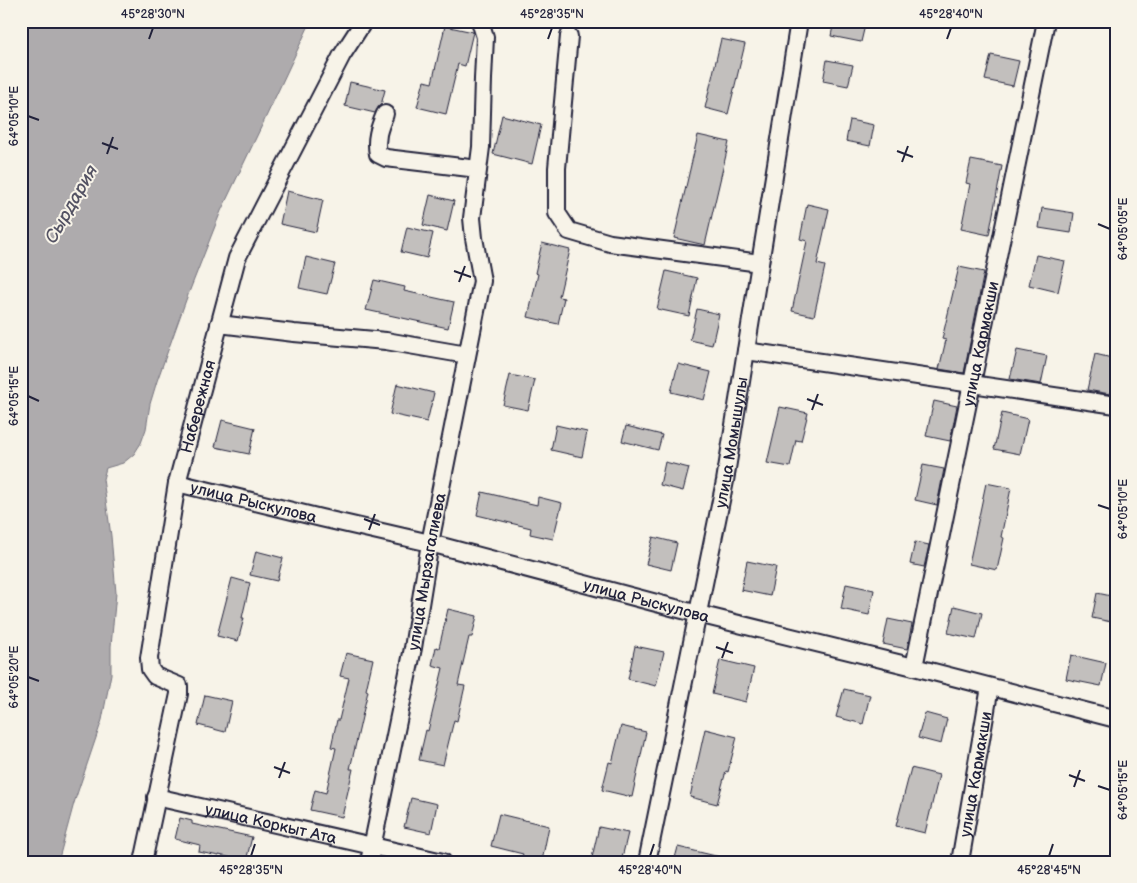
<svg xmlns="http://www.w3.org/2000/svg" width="1137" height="883" viewBox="0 0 1137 883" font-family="'Balsamiq Sans',sans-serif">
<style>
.water{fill:#aeabad;stroke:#76747f}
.building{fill:#c2bfbd;stroke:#22223b}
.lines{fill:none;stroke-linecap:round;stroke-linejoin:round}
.minor-casing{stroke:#22223b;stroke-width:20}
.minor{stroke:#f7f3e8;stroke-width:16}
.ticks{fill:none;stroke:#22223b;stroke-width:2}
.labels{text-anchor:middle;stroke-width:4;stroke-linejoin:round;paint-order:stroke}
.street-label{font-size:16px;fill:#22223b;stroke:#f7f3e8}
.water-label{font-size:18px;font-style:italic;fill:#535263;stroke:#f7f3e8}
.neatline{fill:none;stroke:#22223b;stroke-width:2}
.ticks-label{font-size:12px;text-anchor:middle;fill:#22223b}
</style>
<rect width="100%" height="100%" fill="#f7f3e8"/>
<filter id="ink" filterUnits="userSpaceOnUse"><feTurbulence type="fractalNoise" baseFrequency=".02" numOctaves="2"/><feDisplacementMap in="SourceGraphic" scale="10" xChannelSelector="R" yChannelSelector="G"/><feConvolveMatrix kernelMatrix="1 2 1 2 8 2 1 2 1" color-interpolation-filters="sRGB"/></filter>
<g filter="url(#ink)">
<path class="water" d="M21 21H311L265 119 221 211 186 300 157 381 150 404 146 429 141 443 134 454 128 459 123 463 106 468 103 479 111 536 116 593 111 646V674L102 720 74 803 58 862H21Z"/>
<path class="building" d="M834 21H866L861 42 831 36Z
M445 26 473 32 465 66 458 64 446 114 417 107 424 81 432 83Z
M721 39 745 44 728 114 705 108Z
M991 55 1019 61 1013 86 985 80Z
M827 60 853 65 848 86 823 81Z
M350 82 385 90 381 105 379 106 375 113 345 106Z
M502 115 541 125 532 164 493 154Z
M850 120 874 125 870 146 846 141Z
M698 135 729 142 705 245 674 238Z
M971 160 1002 166 989 235 961 229 970 184 966 183Z
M287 191 323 200 316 232 280 224Z
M430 195 454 201 447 231 423 225Z
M807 204 829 209 817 264 825 266 814 316 792 311 807 241 800 239Z
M1042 208 1074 213 1071 233 1039 228Z
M407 227 433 233 427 258 401 252Z
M542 243 570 250 559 297 564 298 558 324 528 317 538 274 535 273Z
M1036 255 1065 261 1058 292 1029 285Z
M306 257 335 264 327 294 299 288Z
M959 267 984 272 964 373 939 369 946 340 942 339Z
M666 271 697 278 689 316 657 309Z
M374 280 405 287 404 291 454 302 448 328 366 310Z
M697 309 719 314 712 345 690 340Z
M1017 350 1047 356 1041 384 1010 379Z
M1095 354 1116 359V368L1110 394 1087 390Z
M678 364 711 372 704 400 671 392Z
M510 375 535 380 528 410 503 405Z
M397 384 434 393 427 422 390 414Z
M934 401 957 406 950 441 926 436Z
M780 407 808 413 801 441 796 440 790 467 767 463Z
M1002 413 1028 419 1020 454 994 449Z
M222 420 255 428 249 454 215 447Z
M556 425 587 432 582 457 551 450Z
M626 426 662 435 658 450 622 441Z
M665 462 689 468 683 491 660 485Z
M923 465 944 469 937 505 915 500Z
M986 483 1011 488 1001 537 1004 538 997 570 969 564Z
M482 492 537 505 538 497 562 503 553 539 530 534 531 528 477 515Z
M653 537 677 543 671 570 646 564Z
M915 542 929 545 924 567 910 564Z
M256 551 283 558 277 581 250 575Z
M747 561 776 567 770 596 741 590Z
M232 578 250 583 242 618H244L238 641 217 636Z
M846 584 874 590 869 615 841 609Z
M1097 593 1116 597V623L1092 618Z
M954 606 982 613 976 639 948 633Z
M448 609 477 616 472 637H469L458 685 465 686 457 721 454 720 443 765 419 760 426 730 428 731 443 668 432 665 436 647 439 648Z
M888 619 912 624 907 649 883 644Z
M635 646 664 652 656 686 628 679Z
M346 653 373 659 366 690 368 691 350 769H353L342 817 310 810 315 790 326 793 336 748 331 747 337 720H339L349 678 340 676Z
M1071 655 1106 663 1101 686 1066 679Z
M720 660 754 668 746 702 712 694Z
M844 689 870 695 863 724 836 717Z
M205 695 232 701 225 732 198 725Z
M925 713 947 719 941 744 918 738Z
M621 726 646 732 632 797 602 790 609 762 612 763Z
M705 729 737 737 728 772 726 771 717 804 690 797Z
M911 768 939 775 925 833 896 826Z
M411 798 437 804 431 833 404 827Z
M499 814 549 826 542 861 522 857 523 854 491 846Z
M180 818 192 821V824L252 837 246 861 219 855V856L199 852 200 845 175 839Z
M599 827 628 833 621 862H591Z
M678 847 720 857 719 862H674Z"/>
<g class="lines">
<defs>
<g id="minor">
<path d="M569 36 557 168V213L569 231 610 243 760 263"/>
<path d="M385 114C379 128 375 139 378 154L386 158 478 169"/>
<path d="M219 324 294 333 386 341 467 355"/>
<path d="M746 351 1116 405"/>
<path id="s1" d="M177 483 321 518 430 543 698 614 914 667 1116 719"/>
<path id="s2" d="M914 667 1046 21"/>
<path id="s3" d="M156 797 443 862"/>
<path id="s4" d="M143 862 179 694V686L155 676 150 669 149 658 177 483 237 258 342 55 364 21"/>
<path id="s5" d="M369 862 413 648 430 543 482 281 474 238 472 218 481 147 483 79 485 37 480 21"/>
<path id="s6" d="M647 862 725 481 799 21"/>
<path id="s7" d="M960 862 990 687"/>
</g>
</defs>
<use href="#minor" class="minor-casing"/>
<use href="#minor" class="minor"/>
</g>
</g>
<path class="ticks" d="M149 39 153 28M548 39 552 28M947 39 951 28M28 116 39 120M102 143 118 149M897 151 913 157M107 154 113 137M902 162 908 146M1098 224 1110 229M454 271 471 277M459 282 465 266M28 396 39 401M807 399 823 405M812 410 818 394M1098 505 1110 509M364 519 380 525M369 530 375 514M716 647 733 653M722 658 728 642M28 677 39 681M274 767 290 773M1069 775 1085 781M279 778 285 762M1098 786 1110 790M1074 787 1080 770M251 856 255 844M650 856 654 844M1049 856 1053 844"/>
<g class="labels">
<g class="street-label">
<text dy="6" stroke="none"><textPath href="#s2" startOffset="330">улица Кармакши</textPath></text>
<text dy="6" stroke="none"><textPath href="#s4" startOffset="482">Набережная</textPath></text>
<text dy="6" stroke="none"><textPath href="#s6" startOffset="428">улица Момышулы</textPath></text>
<text dy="6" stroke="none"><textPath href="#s1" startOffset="79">улица Рыскулова</textPath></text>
<text dy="6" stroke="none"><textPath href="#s5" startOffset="296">улица Мырзагалиева</textPath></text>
<text dy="6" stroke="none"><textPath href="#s1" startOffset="484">улица Рыскулова</textPath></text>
<text dy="6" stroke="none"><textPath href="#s7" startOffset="89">улица Кармакши</textPath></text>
<text dy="6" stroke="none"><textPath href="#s3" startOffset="118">улица Коркыт Ата</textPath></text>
</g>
<g class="water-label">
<text transform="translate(71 204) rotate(-60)" y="6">Сырдария</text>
</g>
</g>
<rect width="1137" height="883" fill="none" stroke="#f7f3e8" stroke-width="55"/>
<rect x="28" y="28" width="1082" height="828" class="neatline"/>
<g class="ticks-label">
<text x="153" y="18">45°28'30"N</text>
<text x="552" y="18">45°28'35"N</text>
<text x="951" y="18">45°28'40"N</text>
<text transform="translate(14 116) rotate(-90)" y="4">64°05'10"E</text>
<text transform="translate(1123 229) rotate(-90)" y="4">64°05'05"E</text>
<text transform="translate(14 396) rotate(-90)" y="4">64°05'15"E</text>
<text transform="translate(1123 509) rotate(-90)" y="4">64°05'10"E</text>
<text transform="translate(14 677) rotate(-90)" y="4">64°05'20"E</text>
<text transform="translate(1123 790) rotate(-90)" y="4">64°05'15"E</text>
<text x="251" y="874">45°28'35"N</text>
<text x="650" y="874">45°28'40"N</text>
<text x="1049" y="874">45°28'45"N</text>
</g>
</svg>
